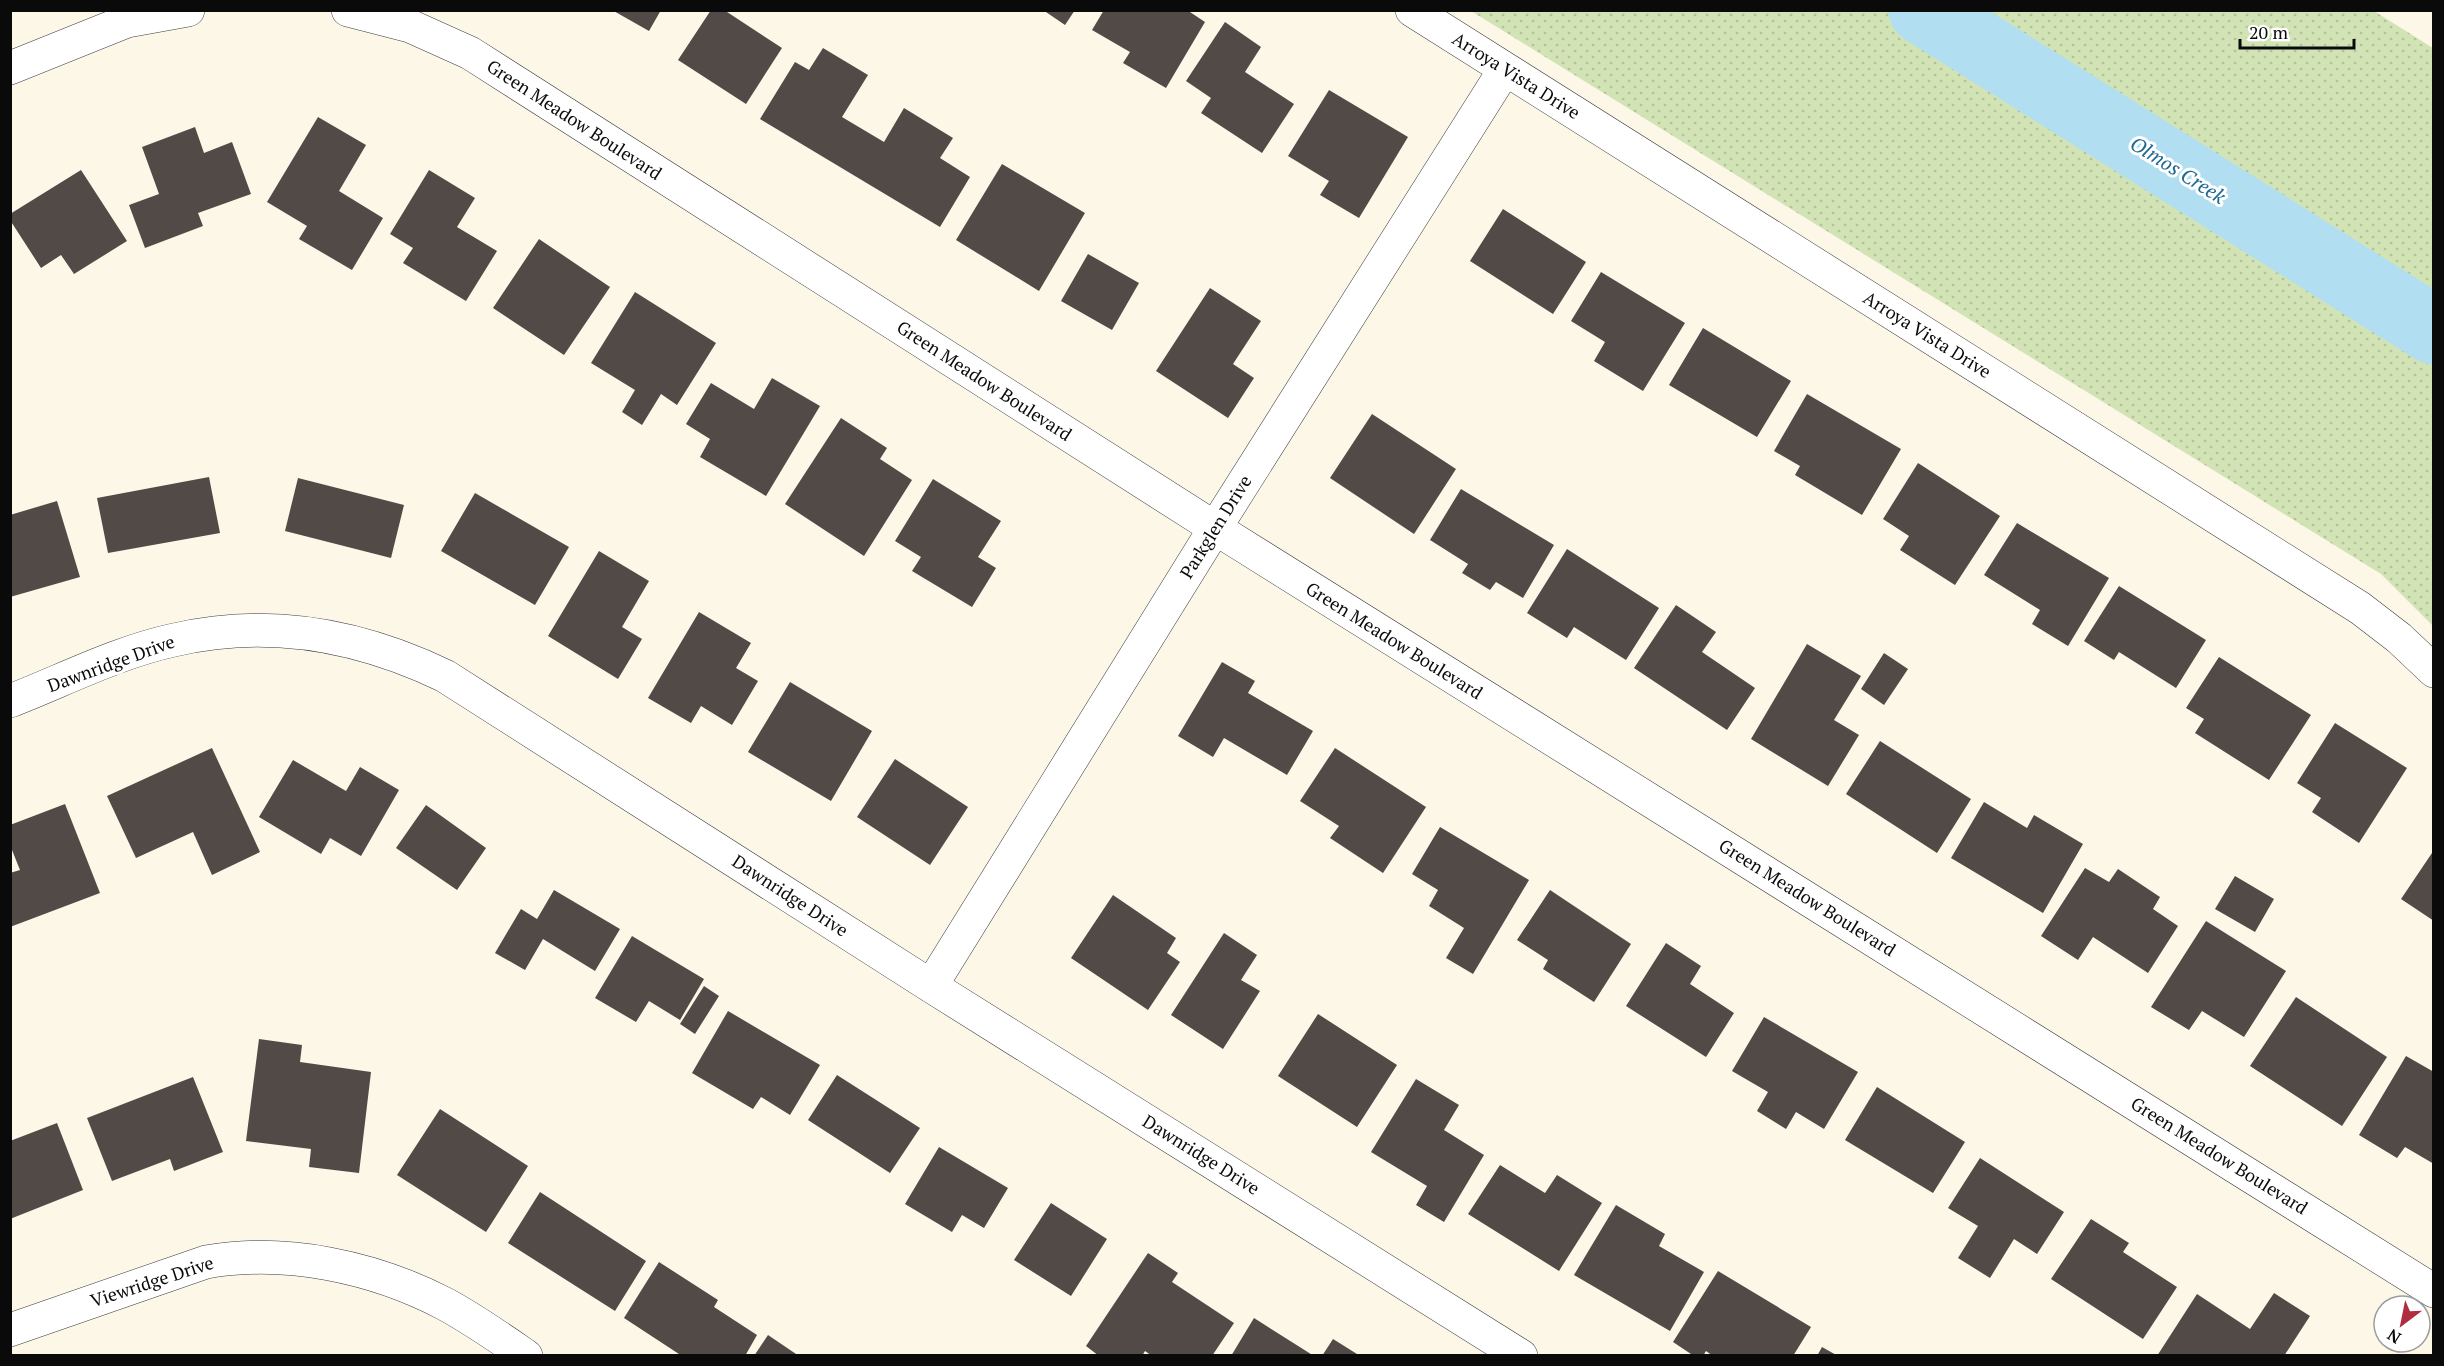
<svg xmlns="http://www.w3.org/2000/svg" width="2444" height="1366" viewBox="0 0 2444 1366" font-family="'PT Serif',serif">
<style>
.grass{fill:url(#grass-dots)}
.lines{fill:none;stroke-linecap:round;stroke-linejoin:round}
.river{stroke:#b1dff1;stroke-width:69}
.building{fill:#524a47}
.street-casing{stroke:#3d3d3d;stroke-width:34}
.street{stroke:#fff;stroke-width:33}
.labels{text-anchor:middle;stroke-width:6;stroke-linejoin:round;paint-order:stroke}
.street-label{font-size:18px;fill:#0a0a0a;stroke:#fff}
.water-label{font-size:20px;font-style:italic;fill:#1e6991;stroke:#fff}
</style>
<defs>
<pattern id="grass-dots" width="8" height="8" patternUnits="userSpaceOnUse" patternTransform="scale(1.5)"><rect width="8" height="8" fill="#d2e4b5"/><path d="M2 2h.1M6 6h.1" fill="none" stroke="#b3c29a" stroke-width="1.8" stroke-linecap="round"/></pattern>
</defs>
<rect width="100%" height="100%" fill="#fdf7e8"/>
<path class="grass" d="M2374 11 2433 48V626L2381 574 1471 11Z"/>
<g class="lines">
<path class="river" d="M1923 10 2434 330"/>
</g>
<path class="building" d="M612 10H661L649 31Z
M711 10H724L782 48 746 104 678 60Z
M1043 10H1075L1065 25Z
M1104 10H1187L1205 22 1166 88 1123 63 1130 52 1092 30Z
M1225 22 1261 47 1245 72 1294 104 1262 153 1201 113 1211 98 1186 81Z
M823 48 868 75 842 117 884 142 904 108 953 138 940 158 970 177 940 227 760 119 795 62 809 70Z
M1329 90 1408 137 1359 218 1320 195 1329 181 1288 156Z
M318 117 366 145 339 191 383 218 352 270 299 239 307 226 267 202Z
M195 127 204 153 232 142 251 194 198 213 203 226 145 248 129 205 159 194 142 147Z
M1002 164 1085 213 1039 291 956 240Z
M81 170 127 241 74 274 61 255 41 268 10 220V214Z
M429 170 475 198 457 227 497 251 466 301 403 263 413 248 390 234Z
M1503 209 1586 262 1553 314 1470 261Z
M539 239 610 287 564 355 493 308Z
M1088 254 1139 283 1112 330 1061 301Z
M1601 272 1685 323 1643 391 1594 361 1605 342 1571 321Z
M1210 288 1261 321 1233 364 1254 378 1228 418 1156 371Z
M635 292 716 343 677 405 661 394 642 425 622 412 635 390 591 363Z
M1703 328 1791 381 1757 437 1669 385Z
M772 378 820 406 766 496 700 457 710 439 686 424 711 383 754 409Z
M1807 394 1901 449 1862 515 1795 475 1800 466 1774 451Z
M1372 414 1456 469 1414 534 1330 478Z
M841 418 887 448 880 459 912 480 864 556 785 504Z
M1918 463 2000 516 1955 585 1900 550 1909 536 1883 519Z
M209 477 220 533 108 553 97 498Z
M298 478 404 505 391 558 285 531Z
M933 479 1001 521 978 557 996 568 972 607 912 571 921 557 895 541Z
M1461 489 1554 545 1523 598 1496 582 1490 590 1462 573 1468 564 1430 540Z
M475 493 569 547 535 605 441 551Z
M57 501 80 577 10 597V515Z
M2017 523 2109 578 2068 646 2032 624 2040 610 1984 575Z
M1567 549 1659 608 1626 660 1574 627 1567 638 1527 613Z
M599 551 649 581 622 627 642 639 618 679 548 636Z
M2119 586 2206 640 2176 688 2119 652 2114 660 2084 641Z
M1676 605 1716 632 1702 652 1755 688 1727 730 1634 668Z
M699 612 751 643 736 668 758 681 732 725 701 706 691 723 648 698Z
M1807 644 1861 676 1834 720 1859 735 1828 786 1751 739Z
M1884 653 1908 669 1884 705 1861 689Z
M2219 657 2311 715 2269 780 2195 733 2204 719 2186 708Z
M1222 662 1255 681 1248 693 1313 731 1287 775 1224 738 1213 757 1178 736Z
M790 682 872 731 831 801 748 752Z
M2335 723 2407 768 2359 843 2312 812 2321 798 2297 783Z
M1880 741 1971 799 1937 853 1846 794Z
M212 748 260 852 212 875 193 832 136 858 107 796Z
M1335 748 1426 807 1383 873 1330 838 1339 826 1300 801Z
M895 759 968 807 930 865 857 817Z
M293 760 346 791 360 767 399 790 361 856 330 838 321 854 259 817Z
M1984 802 2027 828 2034 815 2083 844 2043 913 1951 858Z
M65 804 100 893 10 927V873L20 870 10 845V825Z
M426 805 486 848 457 890 396 848Z
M1440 827 1529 880 1473 974 1446 958 1464 928 1429 906 1438 890 1412 874Z
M2434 850V921L2401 899Z
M2085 868 2109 882 2118 869 2160 897 2153 909 2178 926 2148 973 2093 937 2078 960 2041 936Z
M2235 876 2274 899 2255 932 2215 909Z
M554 890 620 929 595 971 543 939 525 970 495 953 521 909 537 919Z
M1550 890 1631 944 1594 1002 1543 969 1548 960 1517 940Z
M1113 895 1176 938 1167 953 1180 962 1148 1010 1071 958Z
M2206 921 2286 971 2244 1037 2202 1011 2189 1030 2151 1007Z
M1224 933 1257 955 1241 980 1260 991 1223 1049 1171 1015Z
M632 936 704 979 680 1020 649 1001 636 1022 595 998Z
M1666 943 1701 966 1690 984 1734 1013 1706 1057 1626 1006Z
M704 986 719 996 695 1034 680 1024Z
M2296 997 2387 1057 2342 1126 2250 1066Z
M728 1011 820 1065 790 1115 761 1097 753 1109 692 1073Z
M1318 1014 1397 1065 1357 1127 1278 1076Z
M1764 1017 1858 1072 1824 1129 1796 1112 1786 1129 1757 1111 1768 1092 1732 1071Z
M259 1039 302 1045 300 1062 371 1072 359 1173 309 1167 311 1149 246 1141Z
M2406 1056 2434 1072V1164L2405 1147 2397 1158 2359 1135Z
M837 1075 920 1128 890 1173 808 1120Z
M193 1077 223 1152 174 1171 170 1159 112 1181 87 1118Z
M1416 1079 1459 1105 1444 1130 1484 1155 1444 1222 1416 1205 1427 1186 1371 1152Z
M1877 1087 1965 1142 1933 1193 1845 1140Z
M440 1109 528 1166 486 1232 397 1175Z
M57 1123 83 1190 10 1219V1141Z
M939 1147 1008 1188 984 1228 962 1215 952 1232 905 1204Z
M1980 1158 2064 1212 2037 1254 2014 1239 1990 1278 1958 1258 1978 1226 1948 1208Z
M1500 1165 1545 1193 1557 1175 1602 1203 1559 1271 1468 1214Z
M540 1192 646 1261 615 1311 508 1243Z
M1051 1203 1107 1239 1071 1296 1014 1260Z
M1616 1205 1665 1234 1659 1246 1704 1272 1670 1331 1574 1275Z
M2091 1219 2129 1243 2123 1252 2177 1287 2143 1339 2051 1279Z
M1148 1253 1178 1273 1172 1282 1234 1323 1212 1356H1152L1145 1351 1142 1356H1099L1086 1346Z
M659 1262 718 1300 714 1307 757 1335 745 1356H682L624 1318Z
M1718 1271 1811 1327 1793 1356H1713L1706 1351 1703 1356H1694L1673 1342Z
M2274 1293 2310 1316 2284 1356H2157L2197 1294 2250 1329Z
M1254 1318 1314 1356H1231Z
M768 1335 799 1356H754Z
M1333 1339 1357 1354 1356 1356H1322Z
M1822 1347 1838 1356H1817Z"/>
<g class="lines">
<defs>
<path id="street" d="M348 10 410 26 470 53 1215 528 2434 1291
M1412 10 2360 608 2399 638 2434 671
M10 68 127 21 188 10
M10 701C64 680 118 652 174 640 268 618 360 635 445 676L931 986 1521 1356
M931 986 1215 528 1505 69
M10 1330 206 1262C286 1248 374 1267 445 1304 473 1319 500 1338 526 1356"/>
</defs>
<use href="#street" class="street-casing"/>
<use href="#street" class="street"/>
</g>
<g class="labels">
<g class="street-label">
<text transform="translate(1516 76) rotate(32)" y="6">Arroya Vista Drive</text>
<text transform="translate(574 120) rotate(33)" y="6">Green Meadow Boulevard</text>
<text transform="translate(1927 335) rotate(32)" y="6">Arroya Vista Drive</text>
<text transform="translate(984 381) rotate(33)" y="6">Green Meadow Boulevard</text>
<text transform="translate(1216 527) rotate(-58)" y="6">Parkglen Drive</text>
<text transform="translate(1394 641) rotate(32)" y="6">Green Meadow Boulevard</text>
<text transform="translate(111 664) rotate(-20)" y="6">Dawnridge Drive</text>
<text transform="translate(790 896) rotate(33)" y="6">Dawnridge Drive</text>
<text transform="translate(1807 898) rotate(32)" y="6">Green Meadow Boulevard</text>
<text transform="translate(1201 1155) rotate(32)" y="6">Dawnridge Drive</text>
<text transform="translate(2219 1156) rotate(32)" y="6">Green Meadow Boulevard</text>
<text transform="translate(152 1282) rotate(-18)" y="6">Viewridge Drive</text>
</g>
<g class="water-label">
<text transform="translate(2178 170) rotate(32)" y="7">Olmos Creek</text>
</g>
</g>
<rect width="2444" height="1366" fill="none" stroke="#0a0a0a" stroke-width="24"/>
<g transform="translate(2402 1324) rotate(212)"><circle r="28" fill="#ffffff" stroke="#9d9d9d" stroke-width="1.5"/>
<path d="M0-4.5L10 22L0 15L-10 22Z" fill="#af2d3f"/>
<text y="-9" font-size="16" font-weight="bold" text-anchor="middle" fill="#0a0a0a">N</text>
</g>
<path d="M2240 39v9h114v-9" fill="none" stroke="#0a0a0a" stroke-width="3"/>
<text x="2249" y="39" font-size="18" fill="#0a0a0a" stroke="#ffffff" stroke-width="4.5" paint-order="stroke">20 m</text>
</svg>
